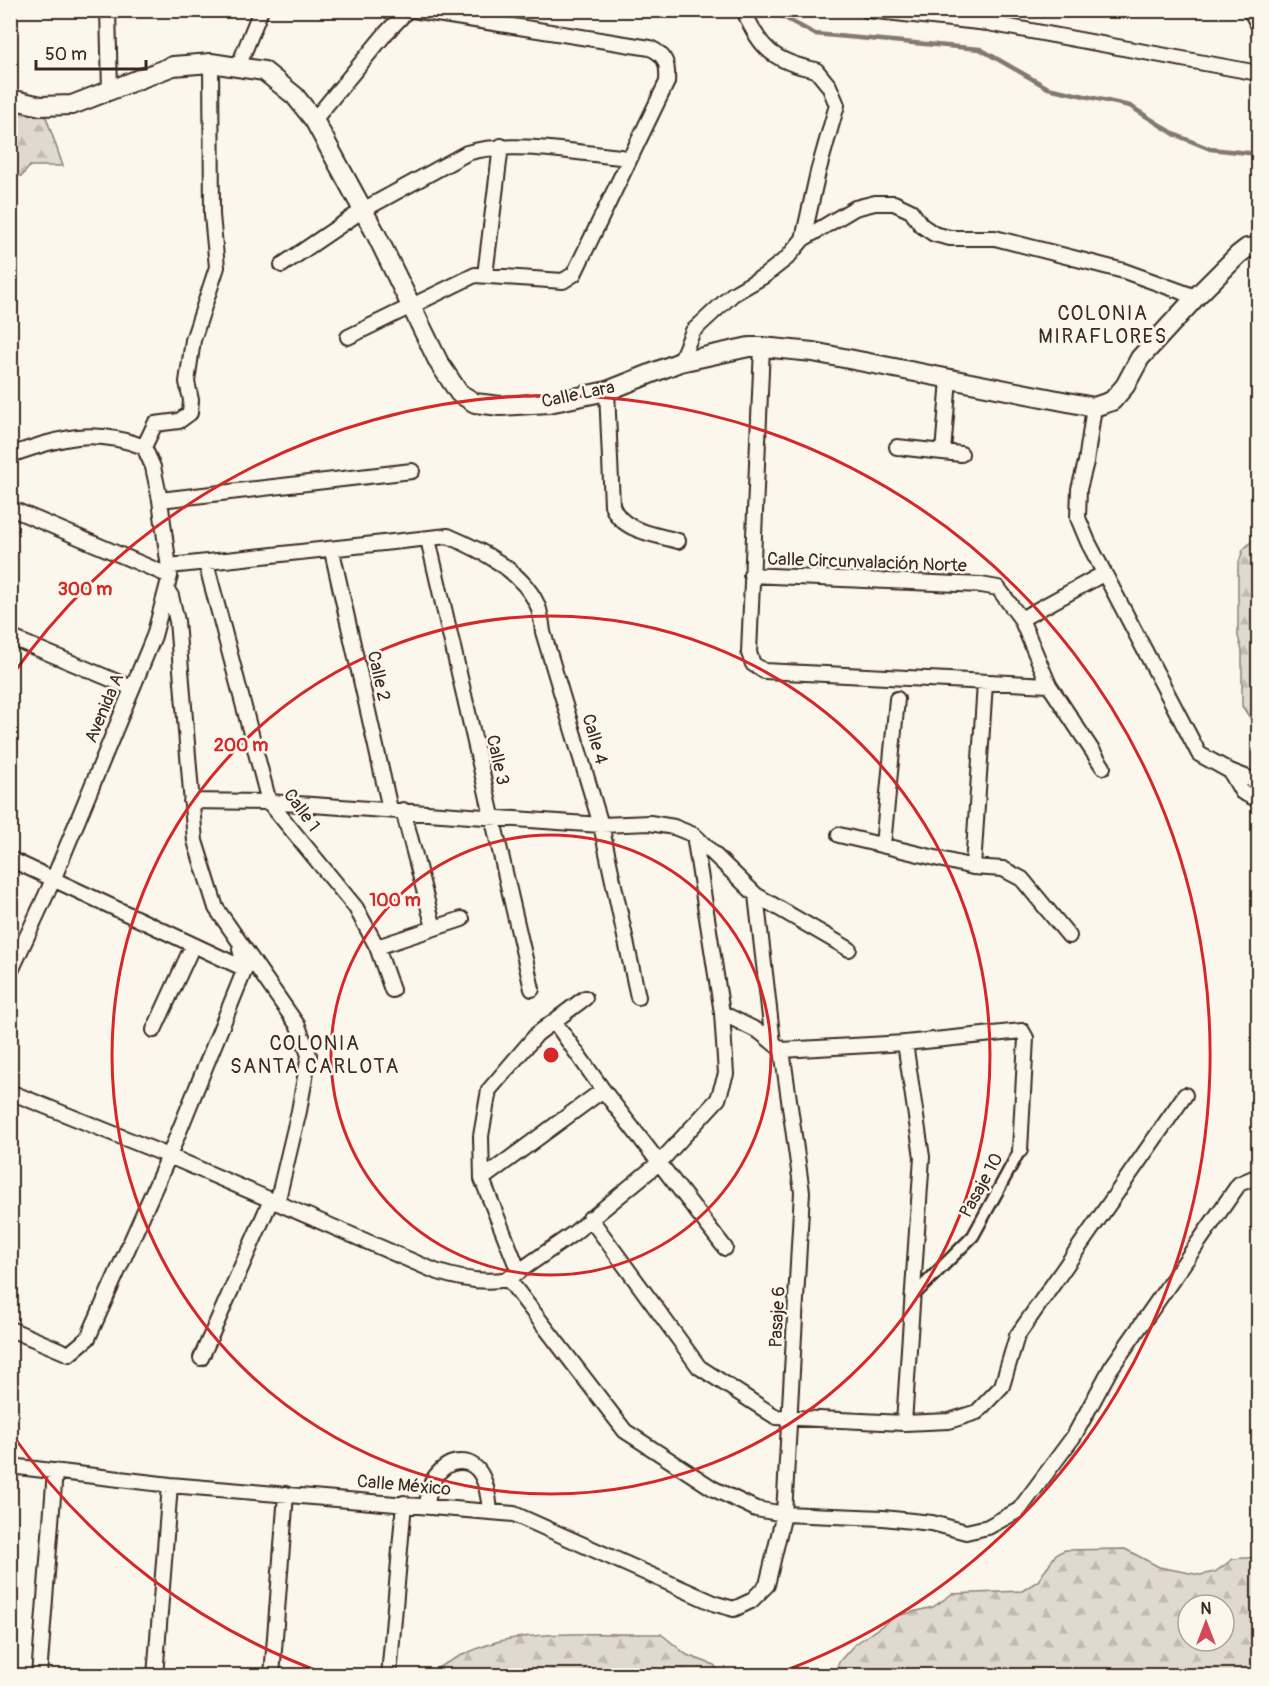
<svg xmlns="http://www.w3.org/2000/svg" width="1269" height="1686" viewBox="0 0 1269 1686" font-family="Pangolin,sans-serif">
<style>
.forest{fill:url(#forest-firs);stroke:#8d8276;stroke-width:1.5;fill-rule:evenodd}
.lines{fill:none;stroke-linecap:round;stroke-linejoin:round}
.stream{stroke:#85796d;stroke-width:4.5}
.pedestrian-casing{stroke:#3b2a1e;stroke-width:15}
.minor-casing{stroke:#3b2a1e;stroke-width:18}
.tertiary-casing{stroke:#3b2a1e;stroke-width:22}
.pedestrian{stroke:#fbf7ec;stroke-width:10}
.minor{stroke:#fbf7ec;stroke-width:14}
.tertiary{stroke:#fbf7ec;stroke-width:18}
.ring{fill:none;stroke:#d62828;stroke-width:3}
.labels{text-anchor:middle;stroke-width:5;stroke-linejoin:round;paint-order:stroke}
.street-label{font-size:18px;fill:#3b2a1e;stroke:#fbf7ec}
.neighbourhood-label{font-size:20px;letter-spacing:1.5px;fill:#3b2a1e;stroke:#fbf7ec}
.centre{fill:#d62828;stroke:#fbf7ec;stroke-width:3}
.ring-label{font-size:18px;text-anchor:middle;font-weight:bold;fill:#d62828;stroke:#fbf7ec;stroke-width:5;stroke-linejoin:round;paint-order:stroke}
</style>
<defs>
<pattern id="forest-firs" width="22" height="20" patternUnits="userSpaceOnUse" patternTransform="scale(1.5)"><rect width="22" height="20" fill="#dfd9ce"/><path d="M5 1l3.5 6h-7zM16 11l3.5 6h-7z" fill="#c0bab0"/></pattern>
</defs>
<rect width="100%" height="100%" fill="#fbf7ec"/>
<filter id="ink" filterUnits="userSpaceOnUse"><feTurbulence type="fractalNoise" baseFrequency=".0167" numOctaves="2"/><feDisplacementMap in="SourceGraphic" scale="12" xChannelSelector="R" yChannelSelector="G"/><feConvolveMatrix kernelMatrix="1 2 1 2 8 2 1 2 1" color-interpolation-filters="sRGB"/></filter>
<g filter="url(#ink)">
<path class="forest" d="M11 103 44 111 63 166H30L22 176H11Z
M1258 535V730L1242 706V651L1238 636V565L1243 550Z
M1125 1549 1159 1567 1200 1575 1215 1572 1233 1559 1258 1557V1675H834L839 1662 854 1645 896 1616 933 1607 952 1594 1022 1591 1038 1581 1056 1554 1065 1550ZM1188 1605H1224V1641H1188Z
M661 1634 687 1655 714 1665 722 1675H426C446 1662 473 1649 496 1642 539 1630 615 1635 661 1634Z"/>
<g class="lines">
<path class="stream" d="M770 10 815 34 980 49 1048 88 1130 106 1176 135 1210 149 1258 154"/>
<defs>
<path id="pedestrian" d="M911 1298 973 1236 1020 1150"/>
<path id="minor" d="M108 10 110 91
M744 10C759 49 775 62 816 70L829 86 837 105 818 172 803 239
M867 10 988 23 1258 73
M1250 10 1258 24
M238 67 261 10
M314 120 386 33 408 10
M282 265 363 210 467 153C510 139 584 154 630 158
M485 275 501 146
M348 337 475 275 563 281 574 274 667 82C668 64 666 55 650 48L412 10
M762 347 749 653 753 664 764 671 1049 685
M680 362 693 331 733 294 764 276 787 258 803 239 855 208 875 203H894L911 211 921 225 934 234 950 238H995L1124 271 1196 297
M607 391 612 505C620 531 654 534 678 541
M1094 407 1086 462 1079 489 1078 518 1088 542 1199 754 1230 771 1258 782
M144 447 155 424 179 421 190 413 191 400 187 382 193 340 217 267 212 215 211 63
M897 447 961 454
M943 452 949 379
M10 455C61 438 92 427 144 447
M160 500 412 471
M10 508 170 576
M428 539 532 989
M332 551 390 809
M206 563 269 802 356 908 377 947 392 990
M170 566 448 536C481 550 521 570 537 604 541 613 542 623 543 632L601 825 638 997
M751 575 981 585 998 588 1021 619 1049 685 1103 767
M167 590 171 596 177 621 195 841 216 908 298 1026 309 1055 299 1111 277 1203
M1021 619 1103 574
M10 637 132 688
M1230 771 1242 792 1258 800
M191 801 269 802 601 825 650 823 674 827 694 835 756 895 849 949
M403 810 434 928
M694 835 722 1013 760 1032 782 1050 905 1043 1022 1031 1026 1038 1020 1150
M839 835 973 867 1003 869 1022 879 1069 936
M883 845 897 699
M10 859 245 969
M973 867 985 683
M756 895 773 1043
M377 947 462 919
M10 973 53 880 154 636 170 576 160 500 153 467 144 447
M554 1021 603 1090 725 1248
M154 1030 193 945
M10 1092 169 1156 435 1271C459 1279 483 1284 508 1279L574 1233 660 1162 718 1099 726 1074 722 1013
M482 1179 603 1090
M590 1218 699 1367 776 1417 904 1423 949 1421 977 1412 1002 1386 1017 1336 1185 1095
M519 1272 482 1179 481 1136 489 1090 537 1034 585 998
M508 1279 625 1431 714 1489 756 1509 784 1514 883 1518 932 1523 966 1532 988 1527 1019 1510 1074 1436 1111 1368 1239 1184 1258 1176
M10 1329 69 1354 88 1338 169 1156 245 969 240 949
M201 1358 271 1200
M904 1423 922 1157 905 1043
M10 1466 170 1485 514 1514 716 1604 734 1609 751 1601 767 1585 784 1514 802 1192 782 1050
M427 1505C428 1498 429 1488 432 1482 436 1474 445 1465 453 1463 483 1456 488 1489 490 1511
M39 1676 55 1471
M155 1676 170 1485
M272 1676 286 1494
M389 1676 404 1503"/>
<path id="tertiary" d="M10 99 41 106 72 105 173 66 211 63 264 71 295 96 314 120 376 234 439 363 459 393 475 403 500 406 549 403 607 391 680 362 749 347H762L813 352 1078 404 1094 407 1112 401 1125 386 1140 358 1196 297 1238 255 1247 248 1258 247"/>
</defs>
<use href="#pedestrian" class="pedestrian-casing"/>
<use href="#minor" class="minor-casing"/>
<use href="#tertiary" class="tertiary-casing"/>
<use href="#pedestrian" class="pedestrian"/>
<use href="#minor" class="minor"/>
<use href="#tertiary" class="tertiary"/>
</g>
</g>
<g class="ring">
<circle cx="551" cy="1055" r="220"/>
<circle cx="551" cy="1055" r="439"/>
<path d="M326 1674A659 659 0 0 1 11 1433M11 677A659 659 0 1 1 776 1674"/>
</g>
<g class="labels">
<g class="street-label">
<text transform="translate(578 394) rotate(-12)" y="6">Calle Lara</text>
<text transform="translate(867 562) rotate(2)" y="6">Calle Circunvalación Norte</text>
<text transform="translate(379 676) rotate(77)" y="6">Calle 2</text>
<text transform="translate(104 708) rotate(-67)" y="6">Avenida A</text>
<text transform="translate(595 739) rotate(74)" y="6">Calle 4</text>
<text transform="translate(498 760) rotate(77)" y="6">Calle 3</text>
<text transform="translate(302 810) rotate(54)" y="6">Calle 1</text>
<text transform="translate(981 1185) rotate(-61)" y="6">Pasaje 10</text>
<text transform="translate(777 1317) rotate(-87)" y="6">Pasaje 6</text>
<text transform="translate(404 1485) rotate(5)" y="6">Calle México</text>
</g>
<g class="neighbourhood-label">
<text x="1103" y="320">COLONIA<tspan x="1103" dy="23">MIRAFLORES</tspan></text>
<text x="315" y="1050">COLONIA<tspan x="315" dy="23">SANTA CARLOTA</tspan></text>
</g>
</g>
<circle cx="551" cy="1055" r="9" class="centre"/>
<g class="ring-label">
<text x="85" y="595">300 m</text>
<text x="241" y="751">200 m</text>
<text x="395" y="906">100 m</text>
</g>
<rect width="1269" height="1686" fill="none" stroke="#fbf7ec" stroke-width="36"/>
<rect x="18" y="18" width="1233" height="1650" fill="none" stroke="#3b2a1e" stroke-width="2" filter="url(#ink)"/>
<g transform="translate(1206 1623)"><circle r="28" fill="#fbf7ec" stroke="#aea59a" stroke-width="1.5"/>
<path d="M0-4.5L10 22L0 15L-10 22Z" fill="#d1495b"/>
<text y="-9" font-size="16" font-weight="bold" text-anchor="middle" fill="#3b2a1e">N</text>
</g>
<path d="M36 60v9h110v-9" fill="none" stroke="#3b2a1e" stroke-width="3"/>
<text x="45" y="60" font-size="18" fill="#3b2a1e" stroke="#fbf7ec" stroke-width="4.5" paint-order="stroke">50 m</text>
</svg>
